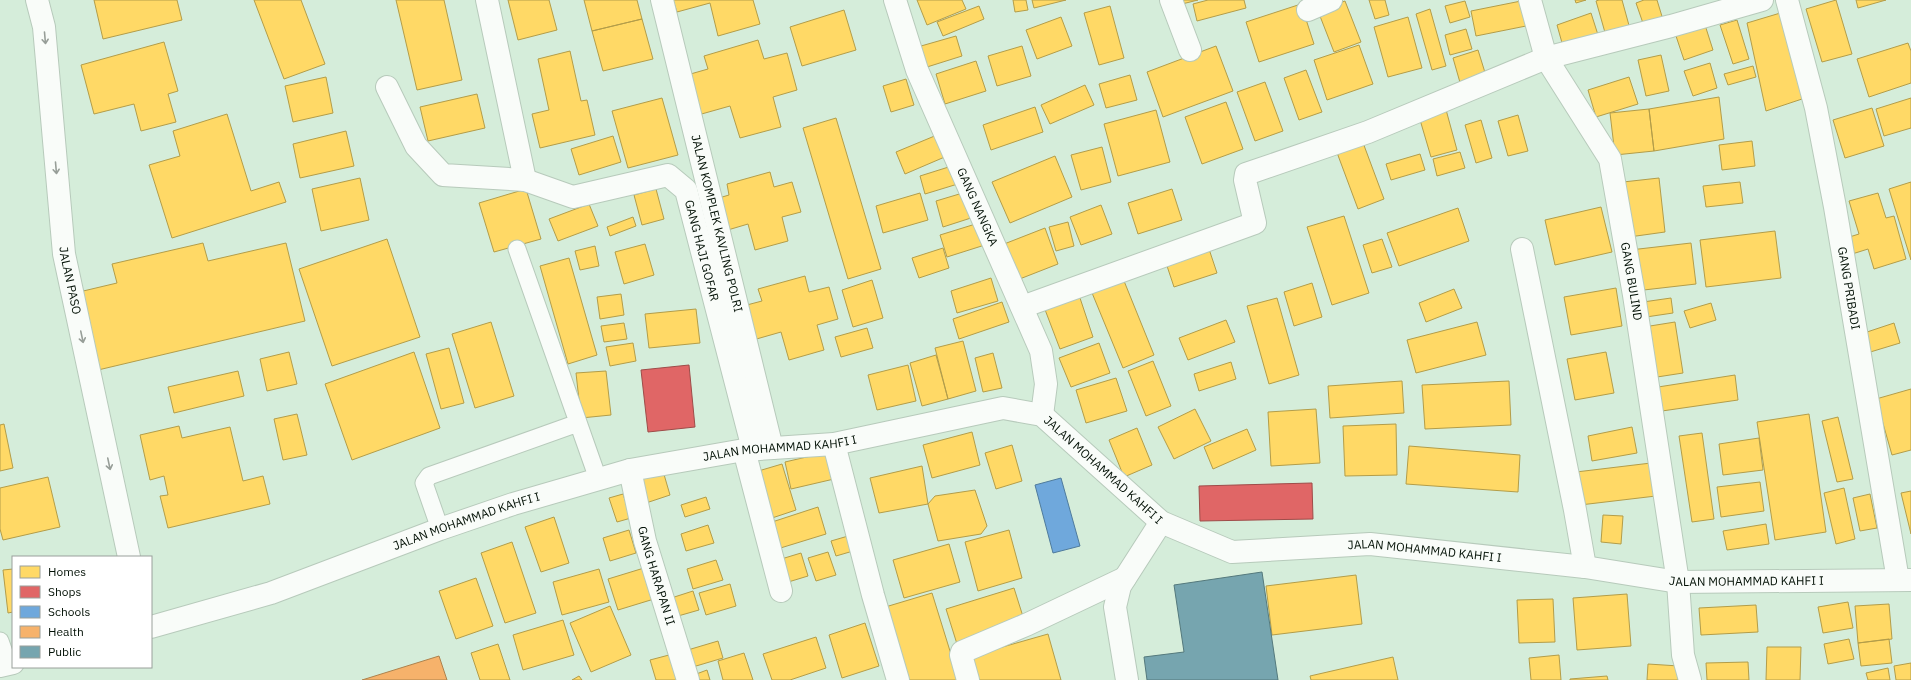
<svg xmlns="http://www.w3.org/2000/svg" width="1911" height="680" viewBox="0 0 1911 680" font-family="'IBM Plex Sans',sans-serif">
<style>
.homes{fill:#ffd966;stroke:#b39d49}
.shops{fill:#e06666;stroke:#9e4c49}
.schools{fill:#6fa8dc;stroke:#4f7b9c}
.health{fill:#f6b26b;stroke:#ad824d}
.public{fill:#76a5af;stroke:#54797c}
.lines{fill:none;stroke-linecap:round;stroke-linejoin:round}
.service-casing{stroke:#b7cabb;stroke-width:19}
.minor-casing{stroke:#b7cabb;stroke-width:24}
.secondary-casing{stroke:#b7cabb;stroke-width:24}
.service{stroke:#f9fcf9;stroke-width:17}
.minor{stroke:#f9fcf9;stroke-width:22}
.secondary{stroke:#f9fcf9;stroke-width:22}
.oneway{stroke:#979e98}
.labels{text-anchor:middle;stroke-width:4;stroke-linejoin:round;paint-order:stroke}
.street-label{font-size:12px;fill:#031106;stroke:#fff}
</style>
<rect width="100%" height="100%" fill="#d5edda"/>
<path class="homes" d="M94 0H177L182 20 103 39Z
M254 0H301L325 64 284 79Z
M396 0H444L462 80 417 90Z
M508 0H549L557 30 518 40Z
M584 0H637L642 19 592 31Z
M673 0H753L760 24 718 36 710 3 677 12Z
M917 0H962L966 9 927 25Z
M1013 0H1026L1028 10 1015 12Z
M1032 0H1066L1034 8Z
M1181 0H1198L1182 4Z
M1208 0H1244L1246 8 1197 21 1193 4Z
M1369 0H1385L1389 15 1375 19Z
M1575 0H1586L1576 3Z
M1599 0H1622L1630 29 1606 36 1596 1Z
M1644 0H1657L1664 23 1645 29 1636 3Z
M1836 0 1852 54 1822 62 1806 9Z
M1856 0H1886L1858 8Z
M1345 1 1361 42 1334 52 1318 11Z
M1465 1 1470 17 1450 23 1445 6Z
M1521 1 1526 26 1476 36 1471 11Z
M1301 4 1314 44 1259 62 1246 22Z
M979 6 984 19 943 36 937 22Z
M1110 6 1124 58 1099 65 1084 13Z
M1430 9 1446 66 1432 70 1416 14Z
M844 10 856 50 802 66 790 27Z
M1787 11 1811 96 1766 111 1747 23Z
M1591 13 1599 38 1564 50 1557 25Z
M1061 17 1072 46 1037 59 1026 30Z
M1408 17 1422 68 1388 77 1374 27Z
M642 19 653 59 603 71 592 31Z
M1737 20 1749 59 1733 64 1720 25Z
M1705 25 1713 50 1684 60 1674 30Z
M1466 29 1472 49 1450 55 1445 35Z
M956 36 962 56 927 67 921 46Z
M758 40 764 59 787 53 797 90 773 97 781 127 740 138 730 106 698 115 687 75 708 69 704 56Z
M164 42 178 91 168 94 176 122 141 131 134 104 94 114 81 65Z
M1908 43 1911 51V83L1869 97 1857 59Z
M1359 45 1373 84 1327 100 1314 60Z
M1022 46 1031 76 997 86 988 56Z
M1216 46 1233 91 1163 117 1147 72Z
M1478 50 1487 79 1461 86 1453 58Z
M570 51 581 101 587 100 595 135 540 148 532 114 549 110 538 59Z
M1661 55 1669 91 1646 96 1638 60Z
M976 61 986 91 945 104 936 74Z
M1710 63 1717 88 1693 96 1684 71Z
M1753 66 1756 77 1728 85 1724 74Z
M1306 70 1322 112 1299 120 1284 78Z
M1130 75 1137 100 1106 108 1099 84Z
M326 77 333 113 293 122 285 86Z
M1629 77 1638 104 1596 117 1588 90Z
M906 79 914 105 891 112 883 86Z
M1265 82 1283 131 1255 141 1237 92Z
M1085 85 1094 105 1050 124 1041 105Z
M477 94 485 128 428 141 420 107Z
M1719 97 1724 139 1654 151 1649 109Z
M662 98 678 155 628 168 612 111Z
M1911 98V128L1884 136 1876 109Z
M1226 102 1243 149 1202 164 1185 117Z
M1445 106 1457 150 1431 157 1418 113Z
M1035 107 1043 132 991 150 983 125Z
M1872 108 1884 146 1845 158 1833 120Z
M1649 109 1654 151 1615 155 1610 113Z
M1156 110 1170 162 1118 176 1104 124Z
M227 114 251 191 279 182 286 202 172 238 149 165 180 156 173 131Z
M1518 115 1528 151 1508 156 1498 121Z
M836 118 881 269 848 279 803 128Z
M1481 120 1492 158 1476 163 1465 125Z
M346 131 354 166 300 178 293 144Z
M937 135 947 156 905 174 896 152Z
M613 136 621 162 579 175 571 149Z
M1362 140 1384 199 1358 209 1336 150Z
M1752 141 1755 166 1722 170 1719 145Z
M1102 147 1111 182 1081 190 1071 155Z
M1460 152 1465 168 1437 176 1433 159Z
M1420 154 1425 170 1391 180 1386 164Z
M1055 156 1072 197 1010 223 992 182Z
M955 165 961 183 925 194 920 176Z
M770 172 774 187 792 182 801 212 782 217 788 241 755 250 748 224 721 232 712 200 729 195 727 184Z
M360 178 369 220 321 231 312 189Z
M1659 178 1665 232 1629 237 1623 182Z
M1740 182 1743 203 1706 207 1703 186Z
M1911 182V260L1889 189Z
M526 189 541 239 494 252 479 203Z
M656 189 664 219 642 225 634 195Z
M1172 189 1182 220 1138 234 1128 203Z
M966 192 974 217 943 227 936 201Z
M920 193 928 220 883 233 876 206Z
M1878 193 1886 218 1894 216 1906 259 1874 269 1868 249 1849 255 1843 239 1859 234 1849 201Z
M589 204 598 226 558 241 549 219Z
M1101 205 1112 234 1081 245 1070 217Z
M1601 207 1612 252 1555 265 1545 220Z
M1458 208 1469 241 1399 266 1387 233Z
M1344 216 1369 293 1332 305 1307 227Z
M633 217 636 226 610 236 607 227Z
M982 222 988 244 947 257 940 235Z
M1068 222 1074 246 1056 251 1049 227Z
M1045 228 1058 264 1012 282 999 246Z
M1775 231 1781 278 1706 287 1700 240Z
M387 239 420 337 332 366 299 269Z
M1382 239 1392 267 1372 273 1363 245Z
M203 243 208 261 286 243 305 321 98 370 79 292 117 283 112 264Z
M1691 243 1696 284 1635 291 1630 250Z
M645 244 654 275 624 284 615 252Z
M595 246 599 266 580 270 575 251Z
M1208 246 1217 273 1174 287 1165 260Z
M943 248 949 268 919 278 912 258Z
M569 258 597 355 568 364 540 266Z
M805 276 809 292 829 287 838 319 817 325 824 350 789 360 781 332 753 340 743 306 762 301 758 289Z
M1122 276 1154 355 1123 368 1090 288Z
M991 278 998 301 957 313 951 291Z
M872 280 883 318 853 327 842 290Z
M1312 283 1322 317 1294 326 1284 292Z
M1616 288 1622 326 1571 335 1564 297Z
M1454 289 1462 308 1426 322 1419 303Z
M621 294 624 315 600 319 597 297Z
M1079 295 1093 337 1060 349 1044 307Z
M1277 298 1299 375 1269 384 1247 306Z
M1671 298 1673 313 1646 317 1643 302Z
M1002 302 1009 322 959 339 953 319Z
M1711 303 1716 320 1690 328 1684 311Z
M696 309 700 343 649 348 645 314Z
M1226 320 1235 342 1188 360 1179 338Z
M491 322 514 396 475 408 452 334Z
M1477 322 1486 355 1416 373 1407 340Z
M1675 322 1683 373 1657 377 1650 326Z
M624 323 627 339 604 342 601 326Z
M1894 323 1900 343 1867 353 1861 334Z
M867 328 873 348 841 357 835 337Z
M963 341 976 391 948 399 935 348Z
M633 343 636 361 610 366 606 347Z
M1099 343 1110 373 1071 387 1059 358Z
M449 348 464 403 441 409 426 354Z
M289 352 297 384 267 391 260 359Z
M414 352 440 428 352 460 325 384Z
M1606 352 1614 393 1575 400 1567 359Z
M993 353 1002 388 983 392 975 358Z
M936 355 948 399 922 406 910 363Z
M1153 361 1171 406 1146 416 1128 371Z
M1231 362 1236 379 1199 391 1194 374Z
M908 365 916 401 877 410 868 375Z
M238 371 244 396 174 413 168 387Z
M606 371 611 415 581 418 576 373Z
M1735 375 1738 400 1662 411 1658 387Z
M1116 378 1127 411 1086 423 1076 390Z
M1402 381 1404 413 1330 418 1328 386Z
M1509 381 1511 425 1425 429 1422 385Z
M1911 389V450L1892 455 1876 399Z
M1195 409 1211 441 1174 459 1158 427Z
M1316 409 1320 463 1271 466 1268 412Z
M297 414 307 455 283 460 274 419Z
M1809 414 1826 532 1775 540 1757 422Z
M1838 417 1853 479 1837 482 1822 421Z
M4 424 13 468 0 471V425Z
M1396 424 1397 475 1345 476 1343 426Z
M179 426 182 438 230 427 243 481 263 476 270 504 168 528 160 496 168 495 164 476 150 480 140 435Z
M1632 427 1637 453 1592 461 1588 436Z
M1137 428 1152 465 1124 477 1109 440Z
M1247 429 1256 450 1213 469 1204 447Z
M972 432 980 465 932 478 923 445Z
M1702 433 1714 519 1692 522 1679 436Z
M1759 438 1763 470 1723 475 1719 444Z
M1012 445 1022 481 996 489 985 453Z
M1409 446 1520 455 1518 492 1406 484Z
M828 452 834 479 791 489 785 462Z
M1651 463 1656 496 1580 505 1576 472Z
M782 464 796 510 769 519 755 472Z
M922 466 928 504 879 513 870 478Z
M663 471 670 495 640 505 632 481Z
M48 477 60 527 3 540 0 529V488Z
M1760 482 1764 511 1721 517 1717 487Z
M1844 488 1855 539 1836 544 1824 493Z
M975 490 987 526 981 534 938 541 928 504 935 496Z
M1911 491V534L1901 493Z
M623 494 631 518 617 522 609 498Z
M1870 494 1877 528 1860 531 1853 498Z
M706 497 710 509 685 517 681 505Z
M818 507 826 534 774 550 766 524Z
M1603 515 1623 516 1621 544 1601 542Z
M554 517 569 563 541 572 525 527Z
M1766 524 1769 544 1727 550 1723 531Z
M708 525 714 543 686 551 681 534Z
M629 530 636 553 610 561 603 538Z
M1009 530 1022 578 978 591 965 542Z
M855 534 860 549 836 556 831 541Z
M512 542 536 613 505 623 481 553Z
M949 544 960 582 904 598 893 560Z
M828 552 836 575 816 581 808 558Z
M801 553 808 576 785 583 778 560Z
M716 560 723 580 693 589 687 569Z
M644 568 654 599 618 610 608 579Z
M13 569V612L8 613 3 570Z
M599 569 609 602 562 615 553 582Z
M1356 575 1362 624 1272 635 1266 586Z
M476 578 493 626 456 639 439 591Z
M730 584 736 606 706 615 699 593Z
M1014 588 1025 623 957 644 946 609Z
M693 591 699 610 671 618 665 600Z
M932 593 959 680H903L882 608Z
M1627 594 1631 646 1577 650 1573 598Z
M1553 599 1555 642 1519 643 1517 600Z
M1848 602 1853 628 1823 633 1818 607Z
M1889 604 1892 639 1858 643 1855 606Z
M1756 605 1758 632 1701 635 1699 608Z
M610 606 631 655 591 672 570 623Z
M563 620 574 655 523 670 513 635Z
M865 623 879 666 842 678 829 635Z
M1048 634 1061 680H970L964 658Z
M816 637 826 668 790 680H772L763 654Z
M1849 639 1854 659 1828 664 1824 644Z
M1889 639 1892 663 1861 666 1858 643Z
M718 641 723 658 686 669 681 652Z
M498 644 510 680H480L471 653Z
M1767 647H1801L1800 680H1766Z
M744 653 753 680H723L718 661Z
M669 655 677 680H656L650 660Z
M1559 655 1561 680H1531L1529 658Z
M1393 657 1398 680H1311L1310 676Z
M1748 662 1749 680H1707L1706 663Z
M1911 663V680H1896L1894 666Z
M1648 664 1679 666 1678 680H1647Z
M1888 668 1890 680H1868L1866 673Z
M707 670 710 680H693L691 676Z
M579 676 582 680H572Z
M1607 676 1608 680H1570V679Z"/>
<path class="shops" d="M689 365 695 427 648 432 641 370Z
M1312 483 1313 519 1200 521 1199 486Z"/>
<path class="schools" d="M1061 478 1080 546 1053 553 1035 485Z"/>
<path class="health" d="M439 656 447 680H362Z"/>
<path class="public" d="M1262 572 1278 680H1147L1144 657 1184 652 1174 585Z"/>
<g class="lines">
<defs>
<path id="service" d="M517 249 598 479
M440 529 424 483 429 476 578 423
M0 641 8 664"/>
<g id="minor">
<path d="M487 0 525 180"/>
<path id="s1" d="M662 0 772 448"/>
<path id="s2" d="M895 0 917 70 1041 351 1046 384 1042 415"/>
<path d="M1171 0 1190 50"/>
<path id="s3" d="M1530 0 1546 58 1610 159 1634 295 1678 582 1683 655 1690 680"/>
<path id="s4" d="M1787 0 1816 108 1835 207 1898 580"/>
<path d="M1308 10 1331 0"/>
<path id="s5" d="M387 87 416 146 443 175 525 180 573 197 668 175 686 190 753 449"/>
<path d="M1522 249 1575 510 1585 567"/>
<path d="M1022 307 1255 223 1245 180 1246 174 1249 173 1368 132 1546 58 1671 26 1762 0"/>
<path d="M834 444 873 595 898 680"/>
<path d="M744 450 781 591"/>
<path id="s6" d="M630 470 645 541 688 680"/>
<path d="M968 680 961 655 962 652 1028 624 1125 578"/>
<path d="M1127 680 1115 607 1120 586 1161 522"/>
</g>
<g id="secondary">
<path id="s7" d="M37 0 44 27 64 254 129 557"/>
<path id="s8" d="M151 627 271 593 440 529 513 504 630 470 744 450 834 444 1003 408 1042 415 1161 522 1232 552 1370 544 1585 567 1678 582 1911 580"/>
<path d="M0 666 13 663"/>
</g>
</defs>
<use href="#service" class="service-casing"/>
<use href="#minor" class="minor-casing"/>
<use href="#secondary" class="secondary-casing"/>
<use href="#service" class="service"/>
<use href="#minor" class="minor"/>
<use href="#secondary" class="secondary"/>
</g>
<defs><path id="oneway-shaft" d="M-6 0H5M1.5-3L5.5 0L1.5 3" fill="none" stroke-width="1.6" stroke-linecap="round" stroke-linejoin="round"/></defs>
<g class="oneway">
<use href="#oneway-shaft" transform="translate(45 38) rotate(85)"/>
<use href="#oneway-shaft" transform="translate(56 168) rotate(85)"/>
<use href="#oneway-shaft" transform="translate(82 337) rotate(78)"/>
<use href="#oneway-shaft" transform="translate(109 464) rotate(78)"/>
</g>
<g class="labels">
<g class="street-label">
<text dy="4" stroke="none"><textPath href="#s2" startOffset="223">GANG NANGKA</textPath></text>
<text dy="4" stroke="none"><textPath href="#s1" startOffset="230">JALAN KOMPLEK KAVLING POLRI</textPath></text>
<text dy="4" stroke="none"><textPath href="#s5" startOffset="422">GANG HAJI GOFAR</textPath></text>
<text dy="4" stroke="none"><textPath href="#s7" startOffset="283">JALAN PASO</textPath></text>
<text dy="4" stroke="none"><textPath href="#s3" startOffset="304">GANG BULIND</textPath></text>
<text dy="4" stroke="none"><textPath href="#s4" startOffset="295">GANG PRIBADI</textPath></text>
<text dy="4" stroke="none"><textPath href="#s8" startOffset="656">JALAN MOHAMMAD KAHFI I</textPath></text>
<text dy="4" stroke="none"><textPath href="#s8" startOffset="1005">JALAN MOHAMMAD KAHFI I</textPath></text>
<text dy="4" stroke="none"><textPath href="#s8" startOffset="333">JALAN MOHAMMAD KAHFI I</textPath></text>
<text dy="4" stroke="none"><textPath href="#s8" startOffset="1353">JALAN MOHAMMAD KAHFI I</textPath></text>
<text dy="4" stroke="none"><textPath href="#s6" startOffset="109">GANG HARAPAN II</textPath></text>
<text dy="4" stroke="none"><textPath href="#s8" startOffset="1677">JALAN MOHAMMAD KAHFI I</textPath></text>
</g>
</g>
<rect x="12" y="556" width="140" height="112" fill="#ffffff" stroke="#9aa09b"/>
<rect x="20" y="566" width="20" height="12" fill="#ffd966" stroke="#9aa09b"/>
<text x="48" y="576" font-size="12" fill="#031106">Homes</text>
<rect x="20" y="586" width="20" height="12" fill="#e06666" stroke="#9aa09b"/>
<text x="48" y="596" font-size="12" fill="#031106">Shops</text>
<rect x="20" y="606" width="20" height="12" fill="#6fa8dc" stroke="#9aa09b"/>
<text x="48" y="616" font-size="12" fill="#031106">Schools</text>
<rect x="20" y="626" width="20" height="12" fill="#f6b26b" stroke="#9aa09b"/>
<text x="48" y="636" font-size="12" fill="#031106">Health</text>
<rect x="20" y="646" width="20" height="12" fill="#76a5af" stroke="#9aa09b"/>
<text x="48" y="656" font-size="12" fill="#031106">Public</text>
</svg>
